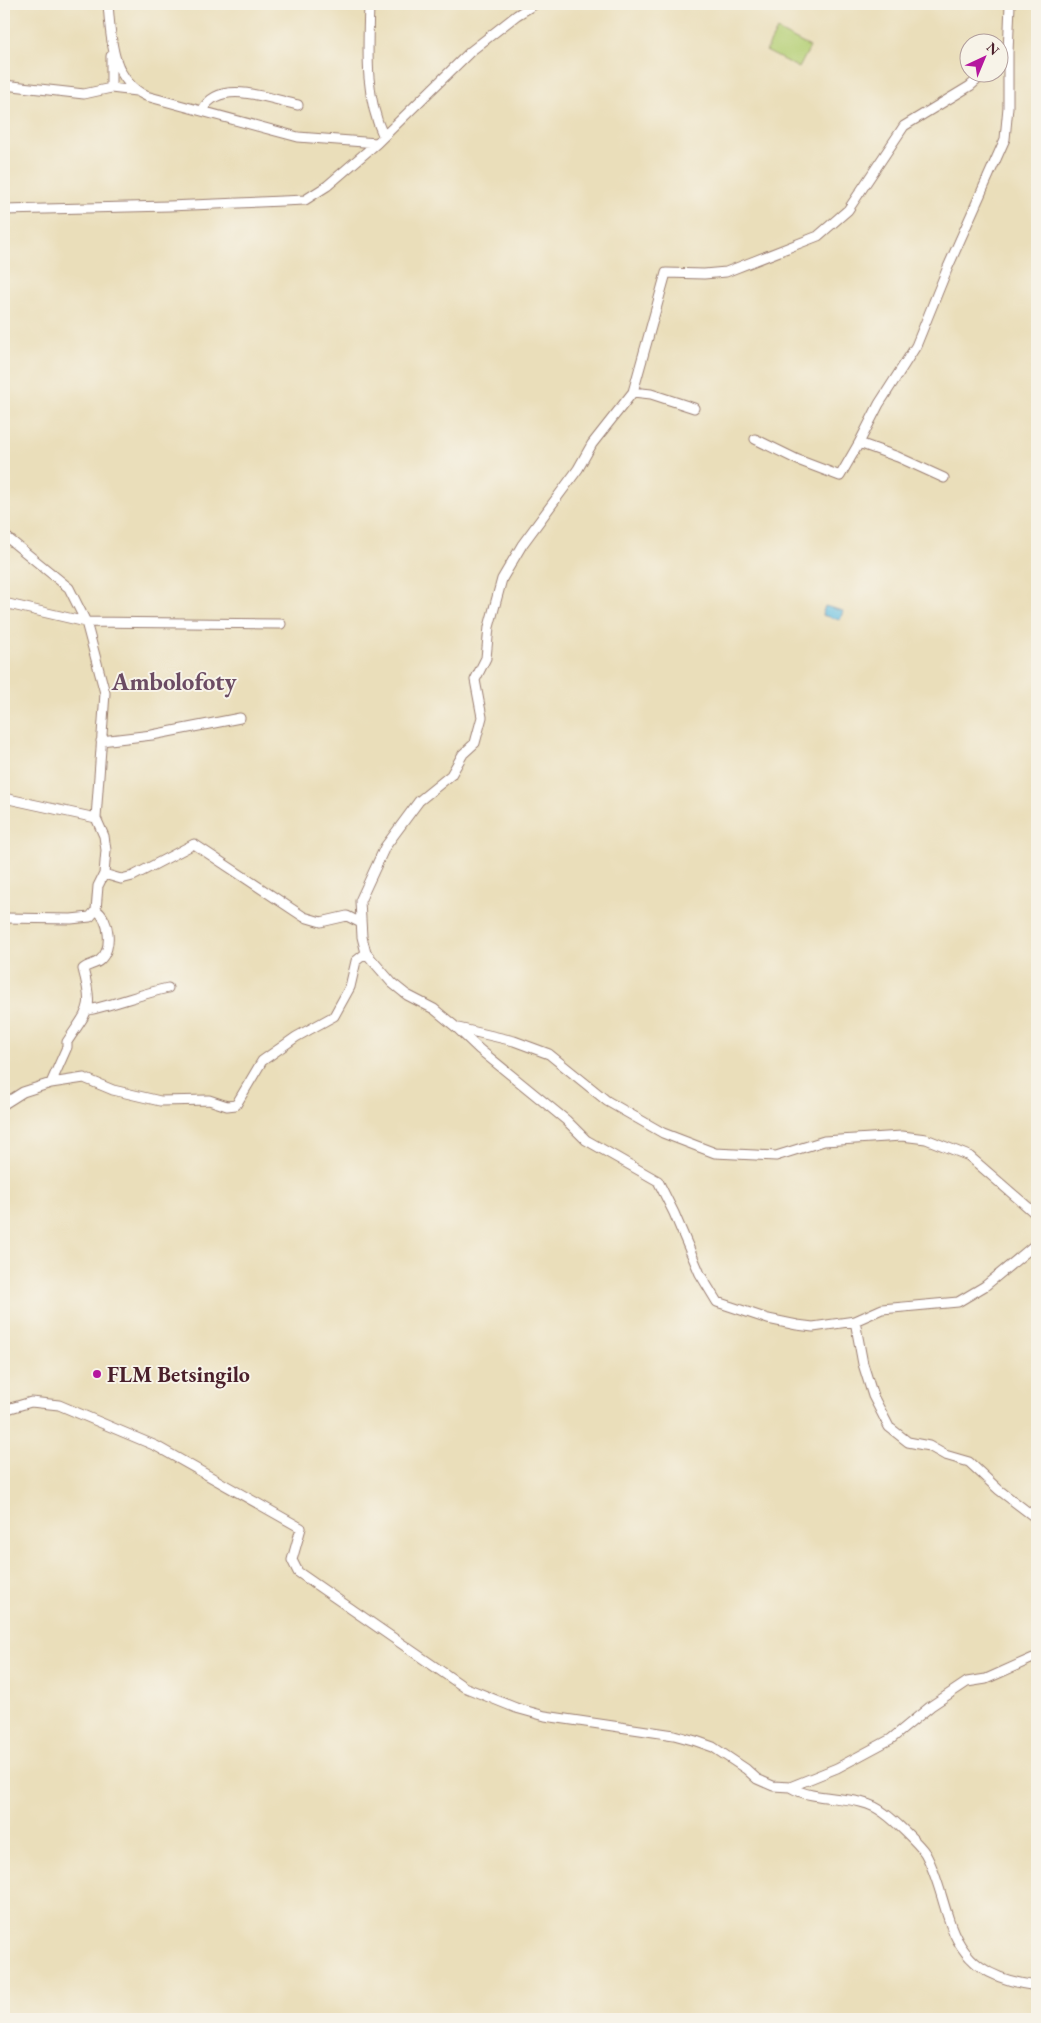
<svg xmlns="http://www.w3.org/2000/svg" width="1041" height="2023" viewBox="0 0 1041 2023" font-family="'EB Garamond',serif">
<style>
.green{fill:#b4cf75;stroke:#7f7750}
.water{fill:#65c0e3;stroke:#587087}
.lines{fill:none;stroke-linecap:round;stroke-linejoin:round}
.street-casing{stroke:#9a7e72;stroke-width:11}
.street{stroke:#fff;stroke-width:9}
.poi-dot{fill:#b5179e;stroke:#f7f3e8;stroke-width:2}
.labels{text-anchor:middle;stroke-width:4;stroke-linejoin:round;paint-order:stroke}
.poi-label{font-size:22px;font-weight:bold;fill:#4a1f2b;stroke:#f7f3e8;text-anchor:start}
.quarter-label{font-size:25px;font-weight:bold;fill:#6c4c64;stroke:#f7f3e8}
</style>
<rect width="100%" height="100%" fill="#f7f3e8"/>
<filter id="ink" filterUnits="userSpaceOnUse"><feTurbulence type="fractalNoise" baseFrequency=".02" numOctaves="2"/><feDisplacementMap in="SourceGraphic" scale="10" xChannelSelector="R" yChannelSelector="G"/><feConvolveMatrix kernelMatrix="1 2 1 2 8 2 1 2 1" color-interpolation-filters="sRGB"/></filter>
<filter id="wash" filterUnits="userSpaceOnUse"><feTurbulence type="fractalNoise" baseFrequency=".0096" numOctaves="4" result="noise"/><feDisplacementMap in="SourceGraphic" scale="20" xChannelSelector="R" yChannelSelector="G"/><feGaussianBlur stdDeviation="1.12" result="paint"/><feColorMatrix in="noise" values="0 0 0 0 0 0 0 0 0 0 0 0 0 0 0 0 0 1.4 0 .05"/><feComposite in="paint" operator="in"/></filter>
<g filter="url(#wash)">
<rect width="100%" height="100%" fill="#eadeba"/>
<path class="green" d="M777 30 810 47 799 68 766 51Z"/>
<path class="water" d="M825 606 843 611 840 620 822 615Z"/>
</g>
<g filter="url(#ink)">
<g class="lines">
<defs>
<path id="street" d="M108 4C111 38 111 79 146 96L298 137 377 143
M369 4C368 48 364 94 383 135
M998 61 1008 53 1010 4
M986 72 970 86 904 126 848 210 818 236 726 272 704 274 666 273 633 392 592 444 578 469 522 545 502 579 489 627 486 658 475 680 482 717 475 743 463 754 451 775 419 801 385 847 360 901 362 937 366 953 392 983 407 995 434 1009 457 1028 479 1049 566 1120 586 1140 658 1181 674 1213 700 1274 717 1302 768 1319 797 1325 813 1327 855 1321 882 1309 958 1302 985 1286 1037 1243
M4 85 84 94 111 88 136 91
M111 88V56
M202 111C218 77 270 99 298 105
M4 210 169 206 305 200 327 186 377 143 471 51 517 15 535 4
M633 392 651 394 694 408
M755 439 798 460 840 476 859 443
M944 478 898 457 859 443 879 404 916 346 948 267 1005 139 1008 107V53
M4 535 69 588 86 622 105 693 96 818 104 836 106 850 104 874 98 886 96 910C110 919 113 949 100 960 95 965 88 964 83 969 94 1010 89 1008 67 1042V1047L51 1083
M4 603 86 622 281 624
M101 741 152 735 240 718
M4 798 96 818
M104 874 121 879 133 876 194 844 304 917 321 922 347 916 361 923
M4 918 71 919 90 917 96 910
M89 1010C116 1004 141 994 168 988
M458 1028 514 1041 549 1054 607 1101 663 1133 715 1153 776 1156 824 1141 902 1136 926 1139 969 1156 1037 1215
M4 1104 23 1092 51 1083 84 1078 113 1090 160 1101 209 1100 227 1106 236 1105 262 1061 296 1037 334 1016 350 987 356 961 366 953
M855 1321 863 1364 873 1396 889 1427 908 1442 929 1446 945 1455 969 1462 999 1490 1037 1519
M4 1410 31 1402 59 1405 156 1446 301 1528 292 1560 298 1572 464 1687 516 1708 545 1716 674 1735 696 1741 713 1747 746 1769 757 1779 773 1786 790 1787 837 1768 891 1739 931 1706 967 1682 986 1679 1033 1658
M790 1787C819 1804 858 1792 884 1813 894 1820 919 1844 925 1853 936 1872 941 1896 948 1917 962 1964 991 1980 1037 1986"/>
</defs>
<use href="#street" class="street-casing"/>
<use href="#street" class="street"/>
</g>
</g>
<circle class="poi-dot" cx="97" cy="1374" r="5"/>
<g class="labels">
<g class="poi-label">
<text x="107" y="1382">FLM Betsingilo</text>
</g>
<g class="quarter-label">
<text x="174" y="690">Ambolofoty</text>
</g>
</g>
<rect width="1041" height="2023" fill="none" stroke="#f7f3e8" stroke-width="20"/>
<g transform="translate(984 58) rotate(44)"><circle r="24" fill="#f7f3e8" stroke="#b29e9c"/>
<path d="M0-4L9 19L0 12L-9 19Z" fill="#b5179e"/>
<text y="-8" font-size="14" font-weight="bold" text-anchor="middle" fill="#4a1f2b">N</text>
</g>
</svg>
